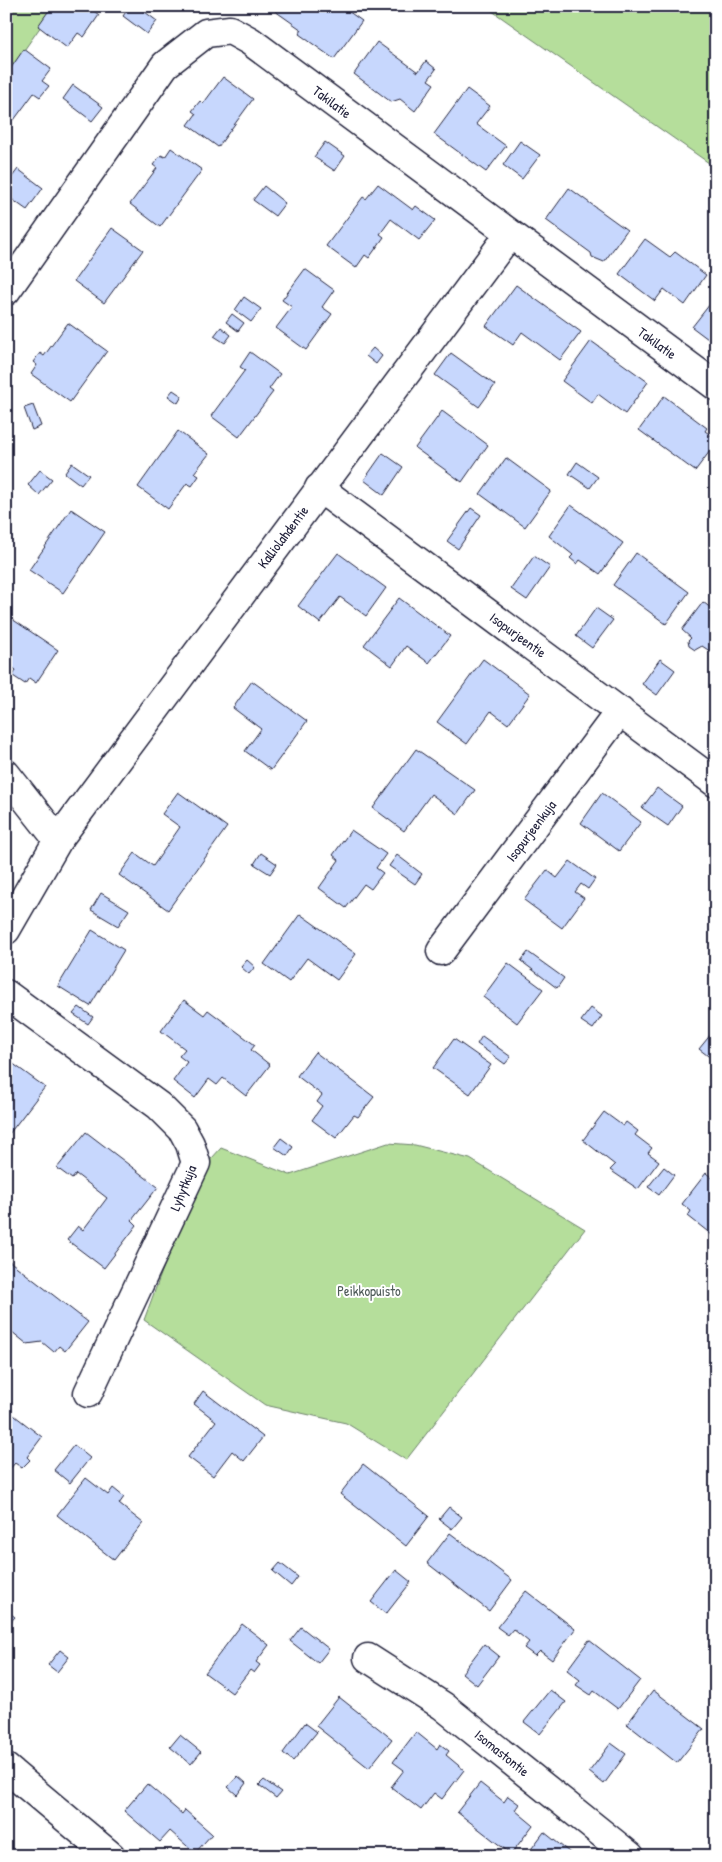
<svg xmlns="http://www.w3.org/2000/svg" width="722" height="1862" viewBox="0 0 722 1862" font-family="'Patrick Hand',sans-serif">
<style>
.green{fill:#b5de9b;stroke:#6c806b}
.building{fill:#c7d7fd;stroke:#22223b}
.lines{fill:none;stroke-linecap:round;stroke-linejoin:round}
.minor-casing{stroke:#22223b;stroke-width:31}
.minor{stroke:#fff;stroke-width:28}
.labels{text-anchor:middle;stroke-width:4;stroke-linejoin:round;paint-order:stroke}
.street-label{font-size:14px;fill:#22223b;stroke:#fff}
.park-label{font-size:14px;fill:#4e5a58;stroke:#fff}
</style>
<rect width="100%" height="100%" fill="#fff"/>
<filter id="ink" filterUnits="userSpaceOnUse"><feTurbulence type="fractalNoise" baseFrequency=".02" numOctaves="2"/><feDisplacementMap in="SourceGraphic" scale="10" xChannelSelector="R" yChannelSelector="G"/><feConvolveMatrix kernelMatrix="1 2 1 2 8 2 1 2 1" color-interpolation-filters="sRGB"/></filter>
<g filter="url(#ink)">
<path class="green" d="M6 6H55L6 76Z
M485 6H716V168Z
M388 1143 415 1145 470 1159 585 1229 406 1460 346 1423 265 1405 144 1320 181 1220 203 1168 221 1148 290 1175Z"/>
<path class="building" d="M52 6H97L94 11 99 15 84 37 78 33 67 48 38 26Z
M130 6H137L157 21 147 34 123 16Z
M279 6H341L362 21 334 59 299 34 302 30 275 11Z
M377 42 418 72 426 61 436 69 428 80 434 84 415 111 400 99 391 102 354 74Z
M24 49 51 69 42 81 49 86 40 97 34 93 14 120 6 114V75Z
M223 77 253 99 218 147 188 125 196 114 192 111 200 101 203 104Z
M73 85 103 107 92 121 63 99Z
M467 89 490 106 476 124 506 146 486 172 434 134Z
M520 141 540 155 522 179 503 165Z
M325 142 345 156 335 171 314 157Z
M171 148 202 170 160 227 130 204 157 168 153 165 161 155 165 157Z
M18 169 43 188 27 210 6 195V185Z
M378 184 413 210 416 206 435 220 419 240 391 219 380 234 384 237 369 258 365 255 356 268 326 246 363 197 366 199Z
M264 186 285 203 275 216 253 200Z
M569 188 627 230 604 262 592 257 591 253 546 220Z
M112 228 143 250 104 303 74 281Z
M645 239 670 257 675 252 706 275 685 305 664 289 655 301 619 274Z
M305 269 334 290 322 307 332 314 306 350 276 328 292 307 282 300Z
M516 285 581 332 560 360 522 332 513 345 486 326Z
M244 297 261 309 251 322 235 310Z
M710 304 716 307V345L692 327Z
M232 314 244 323 238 331 226 322Z
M68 323 107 351 70 402 31 374 37 365 33 362 40 353 44 356Z
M221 327 231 335 225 343 214 336Z
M591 341 648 382 625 414 598 394 592 403 562 381Z
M373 348 382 356 376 364 366 356Z
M250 352 280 374 269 389 273 392 239 437 211 416 245 370 240 367Z
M451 353 495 385 479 407 435 375Z
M173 390 182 396 178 403 168 396Z
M664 396 707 428 705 431 716 439V443L695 471 639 430Z
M33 405 41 426 32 430 24 408Z
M442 411 488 445 462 482 415 448Z
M178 431 209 454 194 473 199 476 192 486 187 483 168 509 138 487Z
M383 453 403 467 384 495 364 480Z
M506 458 551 491 525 527 480 494Z
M577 462 598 477 590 488 569 474Z
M72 463 89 475 81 485 65 473Z
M40 470 52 479 39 495 28 485Z
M571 505 623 543 600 574 580 560 577 564 570 558 573 555 549 536Z
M471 508 481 515 458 549 447 541Z
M71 509 105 532 63 593 29 570Z
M338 553 386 588 366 616 340 597 320 623 298 606Z
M636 553 689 592 666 624 613 585Z
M534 556 550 567 527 600 511 589Z
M399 598 450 636 429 663 406 646 392 666 364 645Z
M703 602 716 612V655L702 646 695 650 689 646 688 641 691 638 682 630Z
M596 608 613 620 592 648 576 636Z
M6 615 58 650 36 683 29 678 25 684 13 676 16 670 6 663Z
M483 659 530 694 508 724 491 711 467 744 437 722Z
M660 659 675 670 657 695 642 684Z
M252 681 307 721 271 770 245 751 261 729 233 708Z
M416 749 475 790 458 814 431 794 404 831 373 808Z
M657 788 682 806 668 826 642 808Z
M178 792 227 827 168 910 119 875 135 853 153 866 180 827 162 814Z
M602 793 641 822 619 851 581 823Z
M351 830 386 854 376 868 383 873 371 889 364 884 346 908 319 888 339 860 333 855Z
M261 853 277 864 270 874 254 864Z
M397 855 422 874 415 884 389 866Z
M570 861 595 879 588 889 581 884 575 892 584 898 562 928 524 900 547 870 557 878Z
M101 893 129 910 118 926 91 910Z
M300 914 356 954 337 980 307 958 289 982 264 964Z
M92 930 124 950 90 1006 58 986Z
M528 952 564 978 557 988 521 961Z
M247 960 255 967 249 974 241 967Z
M508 963 543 989 517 1023 483 997Z
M184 1000 204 1015 208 1010 255 1045 251 1050 270 1065 246 1096 223 1078 217 1085 209 1079 195 1098 173 1081 187 1062 179 1056 185 1049 161 1031Z
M79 1007 93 1017 88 1024 73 1014Z
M591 1008 602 1016 593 1029 581 1021Z
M716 1028V1062L699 1049Z
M482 1036 511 1057 505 1064 477 1044Z
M454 1039 491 1065 470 1094 433 1068Z
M315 1052 374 1097 358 1117 354 1115 336 1138 312 1120 322 1106 317 1102 322 1095 297 1076Z
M12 1063 45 1087 6 1138V1071Z
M604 1112 623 1126 626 1122 638 1131 635 1135 652 1148 648 1153 659 1161 638 1189 610 1170 615 1165 583 1140Z
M86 1132 158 1187 132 1220 137 1225 104 1268 67 1240 78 1226 83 1230 107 1198 76 1174 72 1179 57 1168Z
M281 1138 293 1147 287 1156 274 1147Z
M664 1167 674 1175 659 1195 648 1187Z
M706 1173 716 1181V1233L712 1235 688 1216 691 1211 682 1204Z
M8 1260 88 1322 65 1351 59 1346 54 1352 42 1342 27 1344 6 1327V1263Z
M203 1391 263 1437 244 1461 232 1451 213 1476 188 1457 216 1421 194 1404Z
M6 1409 42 1437 27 1457 30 1460 22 1468 15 1463 8 1471 6 1469Z
M74 1445 90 1458 70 1483 54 1470Z
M363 1464 429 1516 406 1546 340 1494Z
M86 1478 108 1495 113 1488 124 1497 119 1504 143 1523 114 1560 57 1515Z
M449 1507 462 1517 452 1529 439 1519Z
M450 1533 512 1580 489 1611 427 1563Z
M280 1563 298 1577 291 1586 273 1571Z
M396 1570 411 1582 386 1614 371 1602Z
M526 1591 575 1629 552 1660 540 1651 535 1656 524 1648 529 1642 513 1629 508 1635 497 1627Z
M6 1610 15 1617 6 1627Z
M242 1624 269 1645 256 1662 260 1665 254 1673 250 1670 232 1693 205 1673Z
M301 1627 329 1649 318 1663 290 1641Z
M589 1640 640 1680 618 1709 594 1691 591 1695 576 1685 580 1680 567 1670Z
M484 1644 499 1656 477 1685 462 1673Z
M60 1650 69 1657 57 1672 48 1665Z
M550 1690 566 1702 540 1734 524 1722Z
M653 1690 704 1729 677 1763 627 1724Z
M339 1697 392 1739 369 1768 316 1726Z
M305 1723 317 1732 293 1761 283 1753Z
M416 1732 437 1749 440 1744 449 1751 446 1755 464 1770 442 1799 434 1793 421 1810 391 1787 404 1770 393 1762Z
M180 1735 201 1752 191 1764 170 1747Z
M611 1743 626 1754 604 1784 589 1772Z
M238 1776 246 1783 237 1795 228 1787Z
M264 1780 281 1792 276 1798 259 1785Z
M480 1783 504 1802 508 1796 519 1804 515 1810 533 1825 511 1854 457 1812Z
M147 1784 182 1814 185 1810 212 1834 195 1853 170 1831 160 1842 124 1811Z
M544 1832 574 1856H526Z"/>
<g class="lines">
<defs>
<path id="minor" d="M6 291 165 65 206 33 230 30 250 41 716 386
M319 488 716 783
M6 774 58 840 6 930
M58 840 509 235
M441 951 620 711
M6 994 159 1106 182 1129 190 1144 196 1163 88 1393
M368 1658 443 1706 630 1856
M6 1768 111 1856"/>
</defs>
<use href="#minor" class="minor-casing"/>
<use href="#minor" class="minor"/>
</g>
</g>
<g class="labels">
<g class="street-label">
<text transform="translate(332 102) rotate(37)" y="5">Takilatie</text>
<text transform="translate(657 343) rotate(36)" y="5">Takilatie</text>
<text transform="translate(283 537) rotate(-53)" y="5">Kalliolahdentie</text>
<text transform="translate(518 635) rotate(36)" y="5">Isopurjeentie</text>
<text transform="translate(531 831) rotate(-53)" y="5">Isopurjeenkuja</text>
<text transform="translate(183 1188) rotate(-68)" y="5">Lyhytkuja</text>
<text transform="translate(502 1753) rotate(39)" y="5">Isomastontie</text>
</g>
<g class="park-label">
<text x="369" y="1296">Peikkopuisto</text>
</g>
</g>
<rect width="722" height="1862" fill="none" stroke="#fff" stroke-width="25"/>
<rect x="12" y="12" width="697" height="1837" fill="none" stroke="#22223b" stroke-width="2" filter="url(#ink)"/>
</svg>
